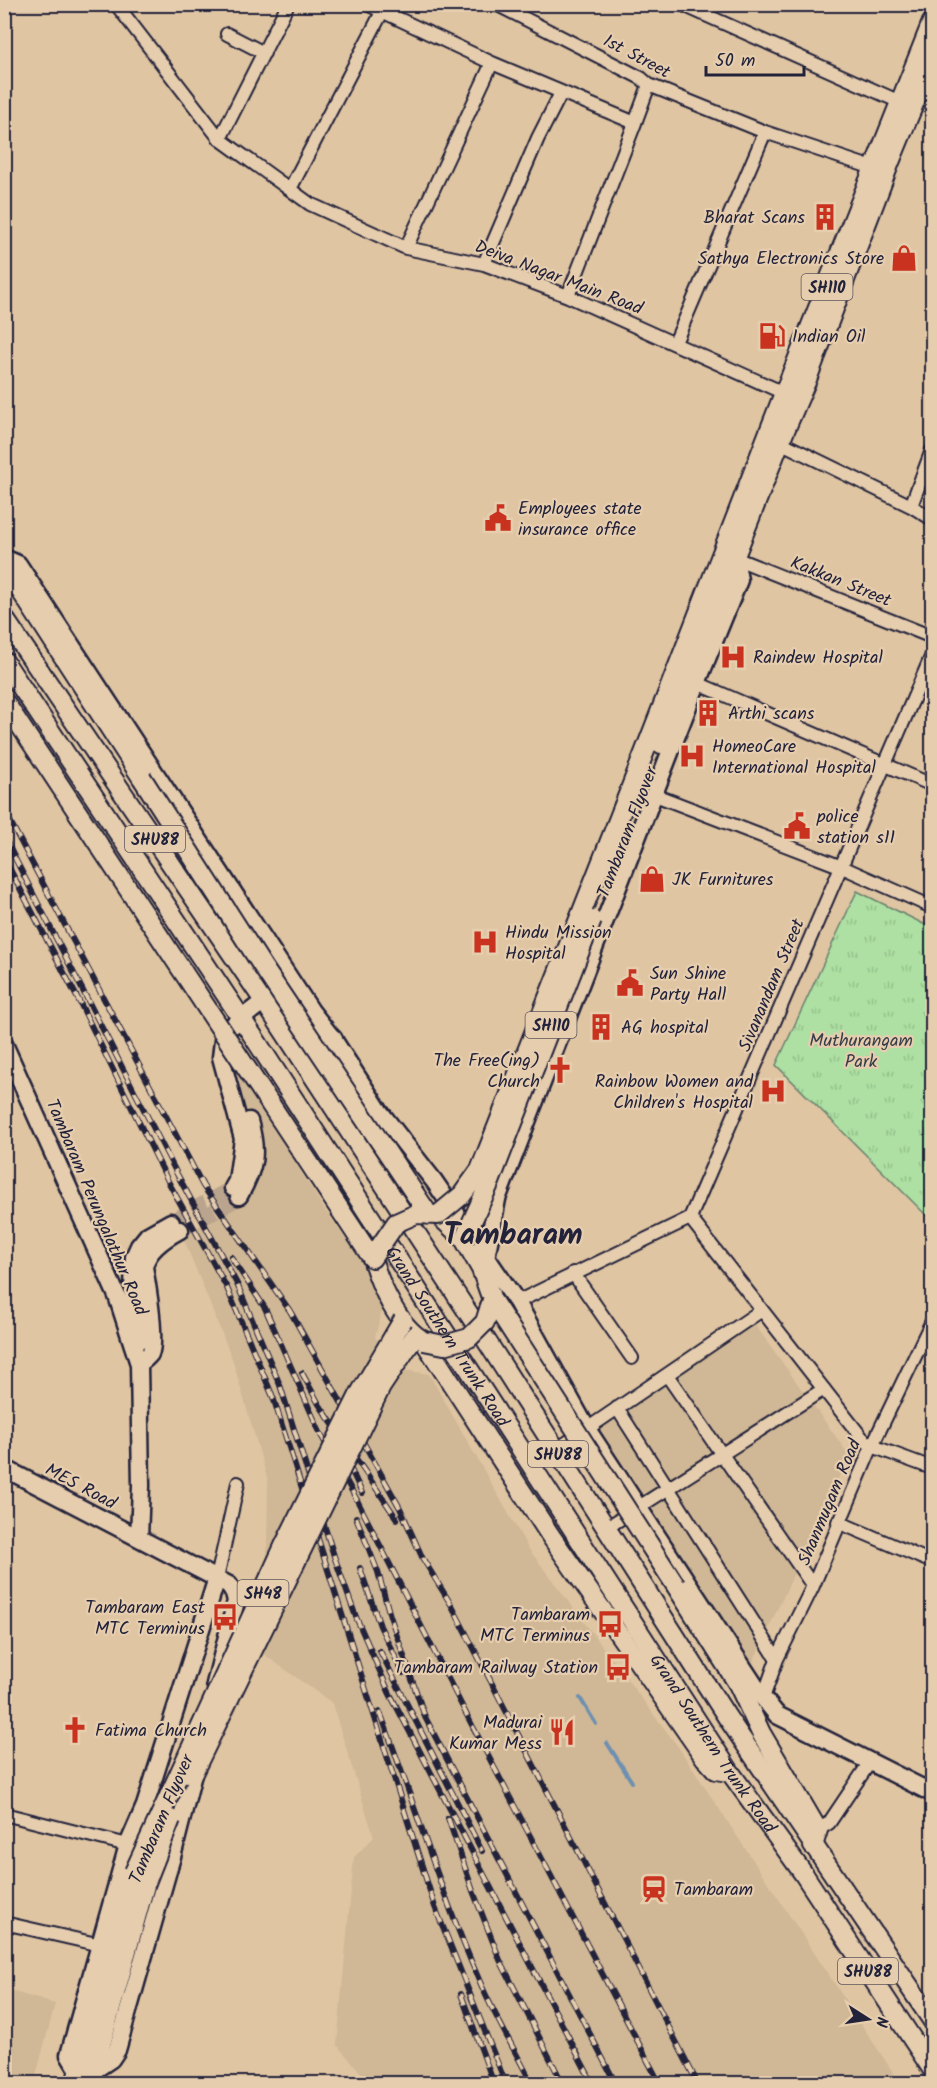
<svg xmlns="http://www.w3.org/2000/svg" width="937" height="2088" viewBox="0 0 937 2088" font-family="Kalam,sans-serif">
<style>
.built{fill:#d0b795}
.grass{fill:url(#grass-tufts);stroke:#68816e;stroke-width:1.5}
.lines{fill:none;stroke-linecap:round;stroke-linejoin:round}
.stream{stroke:#6d90b1;stroke-width:4}
.secondary-tunnel{stroke:#baa48d;stroke-width:16;stroke-dasharray:16 8;stroke-linecap:butt}
.street-casing{stroke:#22223b;stroke-width:16}
.secondary-casing{stroke:#22223b;stroke-width:21}
.primary-casing{stroke:#22223b;stroke-width:22}
.street{stroke:#e6cdae;stroke-width:12}
.secondary{stroke:#e6cdae;stroke-width:16}
.primary{stroke:#e6cdae;stroke-width:18}
.rail-casing{stroke:#22223b;stroke-width:6}
.rail{stroke:#e6cdae;stroke-width:4;stroke-dasharray:11;stroke-linecap:butt}
.primary-bridge-casing{stroke:#22223b;stroke-width:22;stroke-linecap:butt}
.primary-bridge{stroke:#e6cdae;stroke-width:18}
.labels{text-anchor:middle;stroke-width:4.5;stroke-linejoin:round;paint-order:stroke}
.shield{fill:#e6cdae;stroke:#5d555e;stroke-width:1.5}
.shield-label{font-size:16px;font-weight:bold;fill:#22223b}
.street-label{font-size:18px;fill:#22223b;stroke:#e6cdae}
.poi-label{font-size:18px;fill:#22223b;stroke:#e6cdae;text-anchor:start}
.park-label{font-size:18px;fill:#373e4a;stroke:#e6cdae}
.town-label{font-size:30px;font-weight:bold;fill:#22223b;stroke:#e6cdae}
</style>
<defs>
<pattern id="grass-tufts" width="24" height="20" patternUnits="userSpaceOnUse" patternTransform="scale(1.5)"><rect width="24" height="20" fill="#ade0a2"/><path d="M3 7l-1-3M5 7V3M7 7l1-3M15 17l-1-3M17 17v-4M19 17l1-3" fill="none" stroke="#95c08c"/></pattern>
</defs>
<rect width="100%" height="100%" fill="#e0c5a2"/>
<filter id="ink" filterUnits="userSpaceOnUse"><feTurbulence type="fractalNoise" baseFrequency=".0167" numOctaves="2"/><feDisplacementMap in="SourceGraphic" scale="12" xChannelSelector="R" yChannelSelector="G"/><feConvolveMatrix kernelMatrix="1 2 1 2 8 2 1 2 1" color-interpolation-filters="sRGB"/></filter>
<g filter="url(#ink)">
<path class="built" d="M238 1072 323 1207 363 1263 383 1307 375 1337 402 1370 429 1374 528 1548 679 1748 900 2083H370L337 2045 354 1857 374 1837 332 1703 244 1640 261 1591 267 1553 268 1481 232 1358 182 1235 238 1205 250 1193 234 1082Z
M753 1322 849 1455 751 1666 595 1431Z
M4 1989 55 2004 34 2083H5Z"/>
<path class="grass" d="M857 891 932 928 931 1220 776 1065Z"/>
<g class="lines">
<path class="stream" d="M580 1698 596 1724
M607 1743 632 1782"/>
<path class="secondary-tunnel" d="M171 1222 233 1188
M180 1230 238 1198"/>
<defs>
<path id="street" d="M116 4 220 139 310 204 406 248 484 264 568 296 784 393
M367 4 492 63 635 123 649 85
M496 4 641 78 649 85 765 132 879 170
M681 4 900 102
M926 4 932 7
M227 34 264 53
M220 139 288 4
M290 189 382 12
M406 248 492 63
M484 264 538 138 561 93
M568 296 635 123
M675 343 765 132
M780 442 911 506 932 519
M911 506 932 450
M735 558 932 637
M697 683 932 785
M655 795 842 867 932 907
M690 1218 862 1438 872 1446 932 1468
M573 1273 632 1358
M517 1302 690 1218 932 655
M667 1375 813 1586
M617 1408 777 1659
M556 1450 762 1310
M838 1522 932 1562
M606 1528 824 1389
M217 1578 238 1483
M763 1698 777 1659 813 1586 872 1446 932 1321
M4 1814 128 1845
M818 1830 829 1823 870 1762
M4 1923 101 1945"/>
<path id="secondary" d="M4 558 18 564 311 1011 333 1039 380 1112 434 1181 517 1302 587 1429 763 1698 777 1715 932 1793
M4 1044 117 1296 139 1364 141 1486 139 1538
M233 1188 237 1181 243 1139 221 1057 224 1032 264 1001
M239 1196C255 1167 258 1153 249 1121
M486 1258 497 1199 697 683 739 580 735 558
M138 1341 133 1292 134 1257 139 1246 148 1235 171 1222
M139 1364C143 1361 147 1358 150 1354 157 1340 147 1284 144 1267 147 1250 165 1238 180 1230
M4 1468 229 1585 234 1593 236 1601 215 1684
M93 2071 111 2059 117 2050 173 1853 196 1762
M79 2072 69 2055 128 1845 145 1806 217 1578"/>
<g id="primary">
<path d="M4 565 142 778"/>
<path d="M4 618 264 1001 486 1340 727 1717 932 2020"/>
<path id="s1" d="M4 661 255 1039 730 1772 803 1873 932 2069"/>
<path d="M661 744 780 442 806 382 890 162 932 60"/>
<path d="M624 805 784 393 932 22"/>
<path d="M308 1059 333 1039"/>
<path d="M438 1215 464 1239 481 1269 492 1300"/>
<path d="M372 1258C380 1285 398 1327 424 1341L550 1535 705 1758 716 1770 728 1772"/>
<path d="M676 1586 738 1684 761 1733 818 1830 813 1846"/>
<path d="M75 2084 134 1872"/>
<path d="M90 2084 145 1885"/>
</g>
</defs>
<use href="#street" class="street-casing"/>
<use href="#secondary" class="secondary-casing"/>
<use href="#primary" class="primary-casing"/>
<use href="#street" class="street"/>
<use href="#secondary" class="secondary"/>
<use href="#primary" class="primary"/>
<defs>
<path id="rail" d="M4 810 203 1186 290 1311 400 1508 423 1559 452 1606 698 2084
M4 837 177 1174 237 1284 280 1385 334 1556 356 1617 389 1692 593 2084
M4 858 78 999 169 1183 227 1288 273 1397 435 1907 506 2084
M231 1257 265 1308 321 1435 358 1502 461 1704 660 2084
M302 1373 319 1404 397 1519
M339 1444 362 1493
M356 1517 378 1572 390 1616 425 1717 616 2084
M360 1568 380 1626 403 1673
M380 1651 482 1851
M380 1712C414 1802 441 1894 480 1982 495 2017 515 2050 532 2084
M448 1818 473 1891 500 1960 563 2084
M461 1994 494 2084"/>
</defs>
<use href="#rail" class="rail-casing"/>
<use href="#rail" class="rail"/>
<defs>
<path id="primary-bridge" d="M4 701 372 1258 396 1223 416 1214 438 1215 462 1195 480 1170 624 805
M142 778 263 967 429 1215
M464 1239 490 1182 592 920
M492 1300 676 1586
M424 1341 444 1345 469 1338 485 1322 492 1300
M192 1775 381 1387 415 1336
M134 1872 284 1546 360 1393 403 1320
M145 1885 171 1819"/>
</defs>
<use href="#primary-bridge" class="primary-bridge-casing"/>
<use href="#primary-bridge" class="primary-bridge"/>
</g>
</g>
<defs>
<symbol id="building-bare" viewBox="-9 -9 18 18"><path d="M-4-6H4V6H1V3H-1V6H-4ZM-2.5-4.3h1.7v1.8h-1.7ZM.8-4.3h1.7v1.8H.8ZM-2.5-1h1.7V.8h-1.7ZM.8-1h1.7V.8H.8Z" fill="#c8321e" stroke="#e6cdae" stroke-width="2.5" paint-order="stroke"/></symbol>
<symbol id="shop-bare" viewBox="-9 -9 18 18"><path d="M-5-2.5h2.3a2.7 3.5 0 0 1 5.4 0H5L5.5 6h-11ZM-1.5-2.5h3a1.5 2.3 0 0 0-3 0Z" fill="#c8321e" stroke="#e6cdae" stroke-width="2.5" paint-order="stroke"/></symbol>
<symbol id="fuel-bare" viewBox="-9 -9 18 18"><path d="M-5.5-6h7V0h2V4h1.3V-2.5L3-4.5l.8-.8L6-3V5H2.5V1h-1V6h-7ZM-4.2-4.7v3.2H.2V-4.7Z" fill="#c8321e" stroke="#e6cdae" stroke-width="2.5" paint-order="stroke"/></symbol>
<symbol id="civic-bare" viewBox="-9 -9 18 18"><path d="M-.6-6.5H3V-4.5H.6V-3L4-1V1h2V6H-6V1h2V-1L-.6-3ZM-1.2 2.5V6h2.4V2.5Z" fill="#c8321e" stroke="#e6cdae" stroke-width="2.5" paint-order="stroke"/></symbol>
<symbol id="hospital-bare" viewBox="-9 -9 18 18"><path d="M-5-5h3v3.5h4V-5h3V5h-3V1.5h-4V5h-3Z" fill="#c8321e" stroke="#e6cdae" stroke-width="2.5" paint-order="stroke"/></symbol>
<symbol id="church-bare" viewBox="-9 -9 18 18"><path d="M-1.2-6h2.4v3.5h3.3v2.4h-3.3V6h-2.4V-.1h-3.3v-2.4h3.3Z" fill="#c8321e" stroke="#e6cdae" stroke-width="2.5" paint-order="stroke"/></symbol>
<symbol id="bus-bare" viewBox="-9 -9 18 18"><path d="M-5-6H5V4H4V6H2V4H-2V6H-4V4H-5ZM-3.5-4V0h7V-4ZM-3.5 1.2v1.5H-2V1.2ZM2 1.2v1.5H3.5V1.2Z" fill="#c8321e" stroke="#e6cdae" stroke-width="2.5" paint-order="stroke"/></symbol>
<symbol id="restaurant-bare" viewBox="-9 -9 18 18"><path d="M-5-6h1v4h1v-4h1v4h1v-4h1v5L-1.5 .5V6h-2V.5L-5-1ZM5-6V6H3V1.5H1.5Q1.5-4 5-6Z" fill="#c8321e" stroke="#e6cdae" stroke-width="2.5" paint-order="stroke"/></symbol>
<symbol id="station-bare" viewBox="-9 -9 18 18"><path d="M-3-6H3Q5-6 5-4V2Q5 4 3 4L4.5 6H3L1.5 4h-3L-3 6H-4.5L-3 4Q-5 4-5 2V-4Q-5-6-3-6ZM-3.5-4v3h7v-3ZM-3.5 1v1.5H-2V1ZM2 1v1.5H3.5V1Z" fill="#c8321e" stroke="#e6cdae" stroke-width="2.5" paint-order="stroke"/></symbol>
</defs>
<g fill-rule="evenodd">
<use href="#building-bare" x="806" y="198" width="38" height="38"/>
<use href="#shop-bare" x="885" y="239" width="38" height="38"/>
<use href="#fuel-bare" x="753" y="317" width="38" height="38"/>
<use href="#civic-bare" x="479" y="499" width="38" height="38"/>
<use href="#hospital-bare" x="714" y="638" width="38" height="38"/>
<use href="#building-bare" x="689" y="694" width="38" height="38"/>
<use href="#hospital-bare" x="673" y="737" width="38" height="38"/>
<use href="#civic-bare" x="778" y="807" width="38" height="38"/>
<use href="#shop-bare" x="633" y="860" width="38" height="38"/>
<use href="#hospital-bare" x="466" y="923" width="38" height="38"/>
<use href="#civic-bare" x="611" y="964" width="38" height="38"/>
<use href="#building-bare" x="582" y="1008" width="38" height="38"/>
<use href="#church-bare" x="541" y="1051" width="38" height="38"/>
<use href="#hospital-bare" x="754" y="1072" width="38" height="38"/>
<use href="#bus-bare" x="206" y="1598" width="38" height="38"/>
<use href="#bus-bare" x="591" y="1605" width="38" height="38"/>
<use href="#bus-bare" x="599" y="1648" width="38" height="38"/>
<use href="#church-bare" x="56" y="1711" width="38" height="38"/>
<use href="#restaurant-bare" x="543" y="1713" width="38" height="38"/>
<use href="#station-bare" x="635" y="1870" width="38" height="38"/>
</g>
<g class="labels">
<g class="shield">
<rect x="801.5" y="274" width="51" height="26" rx="4.5"/>
<rect x="125" y="826" width="60" height="26" rx="4.5"/>
<rect x="525.5" y="1012" width="51" height="26" rx="4.5"/>
<rect x="528" y="1441" width="60" height="26" rx="4.5"/>
<rect x="237.5" y="1580" width="51" height="26" rx="4.5"/>
<rect x="838" y="1958" width="60" height="26" rx="4.5"/>
</g>
<g class="shield-label">
<text x="827" y="293">SH110</text>
<text x="155" y="845">SHU88</text>
<text x="551" y="1031">SH110</text>
<text x="558" y="1460">SHU88</text>
<text x="263" y="1599">SH48</text>
<text x="868" y="1977">SHU88</text>
</g>
<g class="street-label">
<text transform="translate(637 56) rotate(28)" y="6">1st Street</text>
<text transform="translate(559 277) rotate(21)" y="6">Deiva Nagar Main Road</text>
<text transform="translate(841 581) rotate(22)" y="6">Kakkan Street</text>
<text transform="translate(627 832) rotate(-69)" y="6">Tambaram Flyover</text>
<text transform="translate(771 985) rotate(-67)" y="6">Sivanandam Street</text>
<text transform="translate(97 1207) rotate(67)" y="6">Tambaram Perungalathur Road</text>
<text dy="6" stroke="none"><textPath href="#s1" startOffset="808">Grand Southern Trunk Road</textPath></text>
<text transform="translate(81 1486) rotate(28)" y="6">MES Road</text>
<text transform="translate(829 1502) rotate(-67)" y="6">Shanmugam Road</text>
<text dy="6" stroke="none"><textPath href="#s1" startOffset="1294">Grand Southern Trunk Road</textPath></text>
<text transform="translate(161 1819) rotate(-67)" y="6">Tambaram Flyover</text>
</g>
<g class="poi-label">
<text x="805" y="223" text-anchor="end">Bharat Scans</text>
<text x="884" y="264" text-anchor="end">Sathya Electronics Store</text>
<text x="792" y="342">Indian Oil</text>
<text x="518" y="514">Employees state<tspan x="518" dy="21">insurance office</tspan></text>
<text x="753" y="663">Raindew Hospital</text>
<text x="728" y="719">Arthi scans</text>
<text x="712" y="752">HomeoCare<tspan x="712" dy="21">International Hospital</tspan></text>
<text x="817" y="822">police<tspan x="817" dy="21">station s11</tspan></text>
<text x="672" y="885">JK Furnitures</text>
<text x="505" y="938">Hindu Mission<tspan x="505" dy="21">Hospital</tspan></text>
<text x="650" y="979">Sun Shine<tspan x="650" dy="21">Party Hall</tspan></text>
<text x="621" y="1033">AG hospital</text>
<text x="540" y="1066" text-anchor="end">The Free(ing)<tspan x="540" dy="21">Church</tspan></text>
<text x="753" y="1087" text-anchor="end">Rainbow Women and<tspan x="753" dy="21">Children's Hospital</tspan></text>
<text x="205" y="1613" text-anchor="end">Tambaram East<tspan x="205" dy="21">MTC Terminus</tspan></text>
<text x="590" y="1620" text-anchor="end">Tambaram<tspan x="590" dy="21">MTC Terminus</tspan></text>
<text x="598" y="1673" text-anchor="end">Tambaram Railway Station</text>
<text x="542" y="1728" text-anchor="end">Madurai<tspan x="542" dy="21">Kumar Mess</tspan></text>
<text x="95" y="1736">Fatima Church</text>
<text x="674" y="1895">Tambaram</text>
</g>
<g class="park-label">
<text x="861" y="1046">Muthurangam<tspan x="861" dy="21">Park</tspan></text>
</g>
<g class="town-label">
<text x="513" y="1244">Tambaram</text>
</g>
</g>
<rect width="937" height="2088" fill="none" stroke="#e6cdae" stroke-width="24"/>
<rect x="12" y="12" width="913" height="2064" fill="none" stroke="#22223b" stroke-width="2" filter="url(#ink)"/>
<g transform="translate(868 2019) rotate(102)" stroke="#e6cdae" stroke-width="4.5" paint-order="stroke">
<path d="M0-4.5L10 22L0 15L-10 22Z" fill="#22223b"/>
<text y="-9" font-size="16" font-weight="bold" text-anchor="middle" fill="#22223b">N</text>
</g>
<path d="M706 66v9h98v-9" fill="none" stroke="#22223b" stroke-width="3"/>
<text x="715" y="66" font-size="18" fill="#22223b" stroke="#e6cdae" stroke-width="4.5" paint-order="stroke">50 m</text>
</svg>
